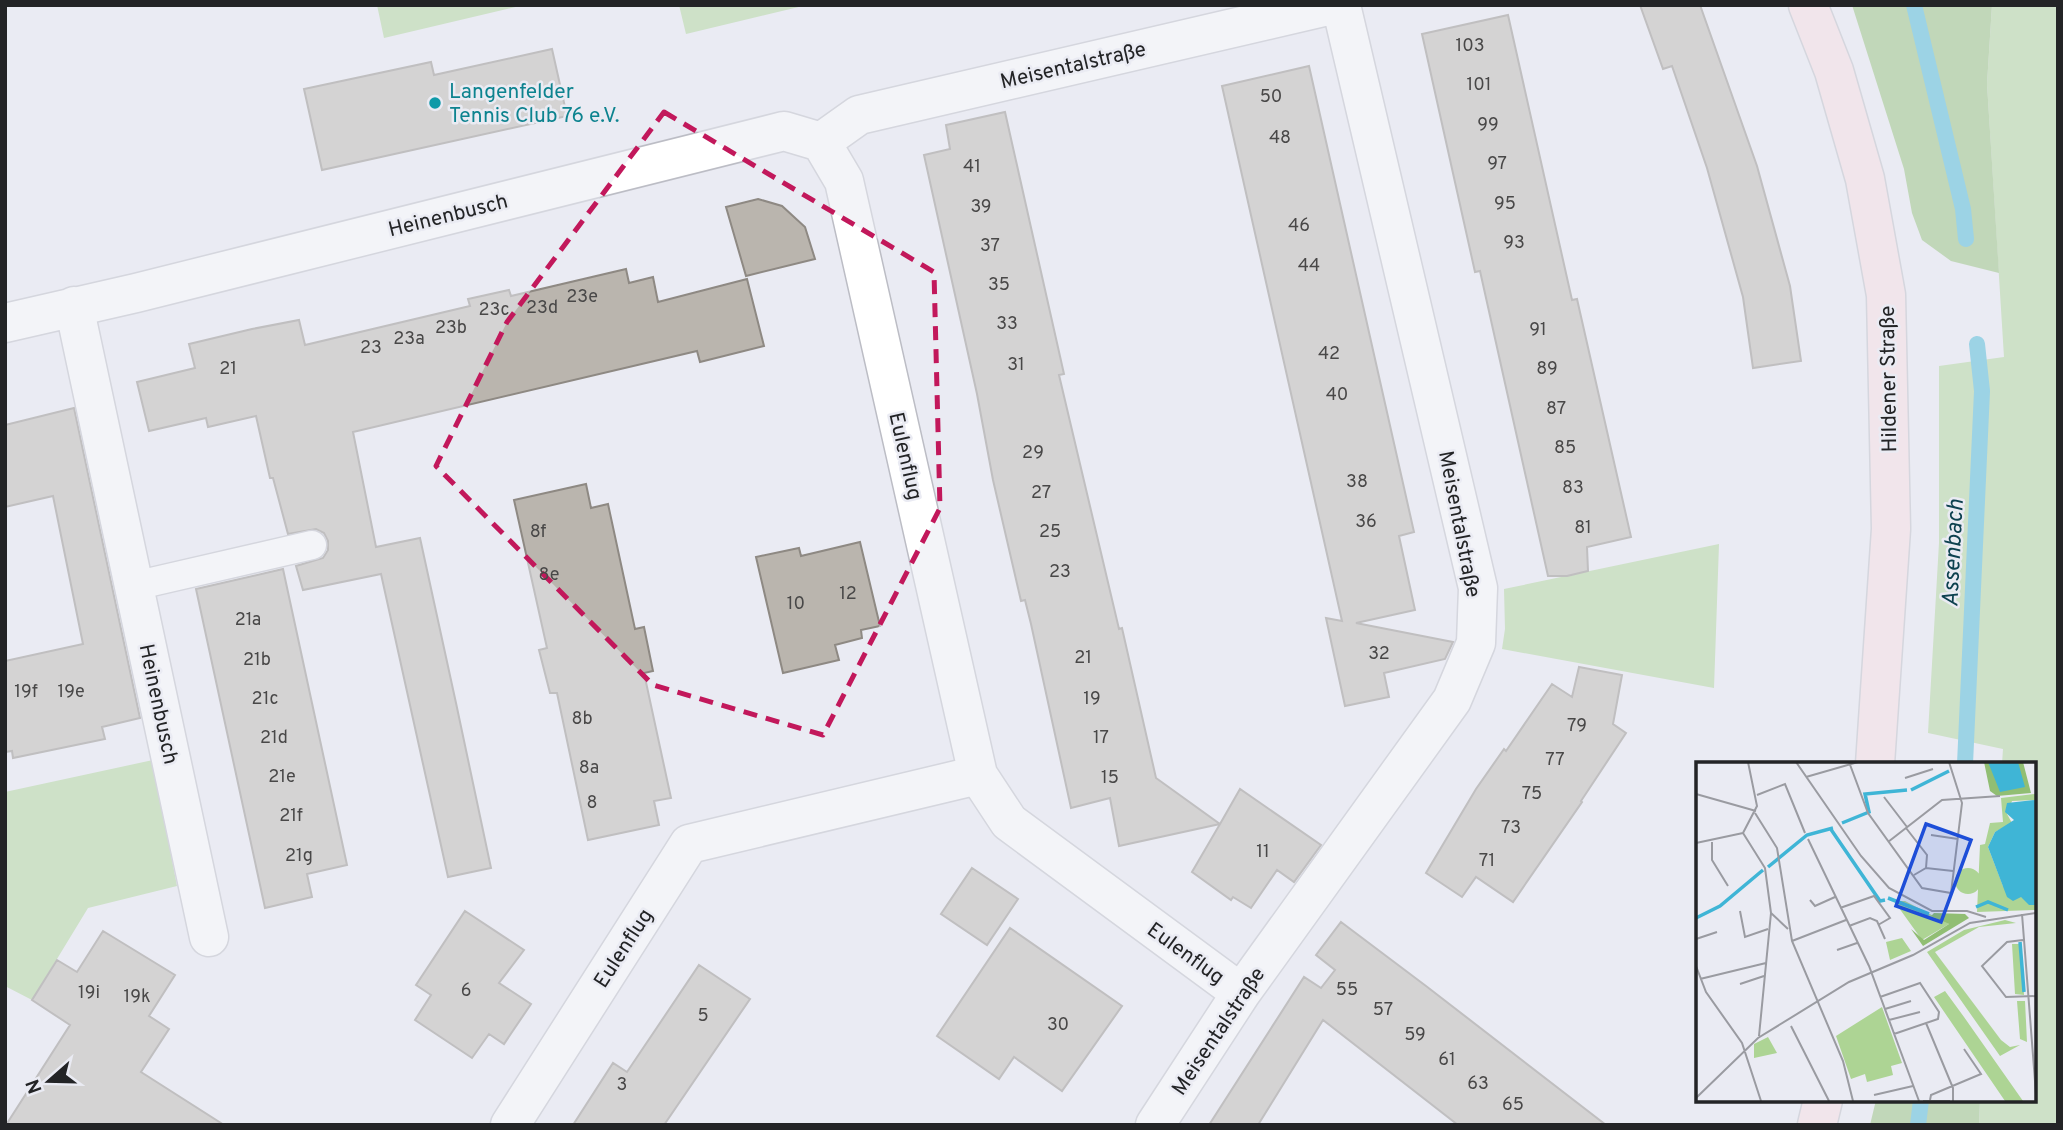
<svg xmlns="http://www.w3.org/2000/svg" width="2063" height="1130" viewBox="0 0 2063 1130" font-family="Overpass,sans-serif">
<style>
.green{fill:#add494}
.forest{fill:#91be73}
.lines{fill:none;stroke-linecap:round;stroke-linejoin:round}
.stream{stroke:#3fb5d6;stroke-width:16}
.building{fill:#bab5ae;stroke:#8e8983;stroke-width:2}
.lane-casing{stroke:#bcbdc5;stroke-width:31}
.street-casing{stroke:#bcbdc5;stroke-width:41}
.secondary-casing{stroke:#bcbdc5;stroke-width:41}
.lane{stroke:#fff;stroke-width:28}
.street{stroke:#fff;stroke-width:38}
.secondary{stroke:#fbdee2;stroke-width:38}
.marked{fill:none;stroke:#c2185b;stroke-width:5;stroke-dasharray:14 9;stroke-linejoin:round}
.culture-dot{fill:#0f9aa8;stroke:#eaebf3;stroke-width:2.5}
.labels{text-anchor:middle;stroke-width:5;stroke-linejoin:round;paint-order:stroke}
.number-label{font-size:18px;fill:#494848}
.street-label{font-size:21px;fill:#232426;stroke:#eaebf3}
.culture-label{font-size:21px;fill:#0d838f;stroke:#eaebf3;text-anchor:start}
.water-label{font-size:23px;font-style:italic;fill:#0d414f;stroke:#eaebf3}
.inset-river{fill:none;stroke:#3fb5d6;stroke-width:3.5}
.inset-road{fill:none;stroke:#9a9ba1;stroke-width:2}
.view{fill:#1d4ed8;fill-opacity:0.15;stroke:#1d4ed8;stroke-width:3.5}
.inset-edge{fill:none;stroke:#232426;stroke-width:3.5}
</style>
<rect width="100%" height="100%" fill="#eaebf3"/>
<path class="green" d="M377 5H524L384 38Z
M679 5H807L686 34Z
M1992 5H2058V1125H1979L1980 1100H2033V764H2002L2003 749 1928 733 1939 543V366L2004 357 1987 84Z
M1719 544 1714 688 1502 649 1505 629 1504 589Z
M153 760 177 886 88 908 32 1000 5 986V792Z"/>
<path class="forest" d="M1852 5H1992L1987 84 1999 273 1951 261 1922 240 1912 213 1904 169Z
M1876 1100H1980L1979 1125H1870Z"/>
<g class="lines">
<path class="stream" d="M1914 5 1963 209 1966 239
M1965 764 1982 391 1977 344
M1918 1125 1921 1100"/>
</g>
<path class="building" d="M1640 5H1700L1757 166 1790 286 1801 361 1753 368 1743 297 1707 168 1672 66 1663 69Z
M1508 15 1572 300 1577 299 1631 537 1587 547 1588 571 1567 576H1548L1480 271 1475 272 1422 34Z
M552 49 567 116 322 170 304 89 431 62 434 75Z
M1309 66 1414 532 1399 536 1415 610 1356 623 1453 642 1445 659 1384 673 1389 697 1345 706 1326 618 1342 621 1222 86Z
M1005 112 1064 374 1059 375 1119 629 1122 628 1156 778 1220 824 1240 789 1321 845 1294 882 1277 870 1251 908 1233 897 1231 900 1192 872 1220 824 1119 846 1110 798 1071 808 1031 624 1025 600 1021 601 993 480 977 394 924 155 950 149 946 125Z
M758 199 782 206 805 227 815 259 746 276 726 207Z
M626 269 629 283 653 277 658 302 747 279 764 346 700 362 697 351 353 432 376 547 420 538 456 703 491 868 448 877 381 574 303 590 296 566 323 558 328 550V541L324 533 316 529 288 534 273 478H270L256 416 208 427 206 418 149 431 137 382 195 368 189 344 252 329 299 320 305 345 470 306 468 299 509 290 511 296Z
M74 408 140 718 102 727 105 739 13 758 12 751 5 752V661L83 644 53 496 5 507V425Z
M586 484 591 508 608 504 635 629 644 627 653 671 644 673 671 798 654 801 659 825 588 840 557 693H550L539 650 547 648 514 500Z
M860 542 880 626 861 630 862 638 835 645 839 660 783 673 756 557 799 548 801 556Z
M283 569 347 865 307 874 312 897 265 908 196 589Z
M1579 667 1622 675 1613 724 1626 733 1581 801 1582 802 1513 902 1476 877 1462 897 1426 873 1476 789 1504 749 1506 751 1552 684 1572 697Z
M972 868 1018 899 987 945 941 914Z
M465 911 524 950 499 983 531 1004 504 1044 489 1034 472 1058 415 1020 431 995 416 985Z
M1341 922 1426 986 1606 1125H1458L1323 1020 1258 1125H1209L1304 977 1321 988 1335 970 1316 955Z
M1010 928 1122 1006 1062 1091 1014 1057 999 1079 937 1036Z
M103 931 175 975 149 1016 169 1029 141 1072 224 1125H6L70 1025 32 1000 57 960 77 972Z
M699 965 750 999 664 1125H573L613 1063 627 1072Z"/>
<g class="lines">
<defs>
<path id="lane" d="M134 586 312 545"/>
<path id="street" d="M821 142 844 181 978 775 1009 822 1241 993
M821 142 859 115 1332 5
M74 306 209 937
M5 323 136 293 784 131 821 142
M510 1125 689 844 978 775
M1155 1125 1241 993 1452 700 1476 643 1478 588 1341 5"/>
<path id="secondary" d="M1808 5 1834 71 1865 179 1886 295 1891 529 1875 764
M1817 1125 1823 1100"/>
</defs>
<use href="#lane" class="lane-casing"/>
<use href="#street" class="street-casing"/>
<use href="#secondary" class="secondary-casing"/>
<use href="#lane" class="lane"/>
<use href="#street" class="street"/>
<use href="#secondary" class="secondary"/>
</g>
<path d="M0 0H2063V1130H0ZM664 112 934 272 940 508 823 735 653 685 436 466 507 322Z" fill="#eaebf3" fill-opacity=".55" fill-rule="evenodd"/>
<path class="marked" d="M664 112 934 272 940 508 823 735 653 685 436 466 507 322Z"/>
<circle class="culture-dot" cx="435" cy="103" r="7"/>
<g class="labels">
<g class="number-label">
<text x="1470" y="51">103</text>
<text x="1479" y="90">101</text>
<text x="1271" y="102">50</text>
<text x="1488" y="130">99</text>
<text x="1280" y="143">48</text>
<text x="1497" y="169">97</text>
<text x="972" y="172">41</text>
<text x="1505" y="209">95</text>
<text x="981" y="212">39</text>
<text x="1299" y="231">46</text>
<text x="1514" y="248">93</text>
<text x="990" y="251">37</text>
<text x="1309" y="271">44</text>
<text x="999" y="290">35</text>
<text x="582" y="302">23e</text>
<text x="542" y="313">23d</text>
<text x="494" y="315">23c</text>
<text x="1007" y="329">33</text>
<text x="451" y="333">23b</text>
<text x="1538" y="335">91</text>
<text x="409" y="344">23a</text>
<text x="371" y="353">23</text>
<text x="1329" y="359">42</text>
<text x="1016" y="370">31</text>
<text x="228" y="374">21</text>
<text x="1547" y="374">89</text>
<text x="1337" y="400">40</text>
<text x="1556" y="414">87</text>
<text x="1565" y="453">85</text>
<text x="1033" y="458">29</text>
<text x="1357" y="487">38</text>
<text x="1573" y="493">83</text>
<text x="1041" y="498">27</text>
<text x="1366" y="527">36</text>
<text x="1583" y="533">81</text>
<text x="538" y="537">8f</text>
<text x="1050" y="537">25</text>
<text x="1060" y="577">23</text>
<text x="549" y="580">8e</text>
<text x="848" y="599">12</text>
<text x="796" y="609">10</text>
<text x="248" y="625">21a</text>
<text x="1379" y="659">32</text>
<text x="1083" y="663">21</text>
<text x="257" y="665">21b</text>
<text x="26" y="697">19f</text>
<text x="71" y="697">19e</text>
<text x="265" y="704">21c</text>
<text x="1092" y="704">19</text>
<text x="582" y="724">8b</text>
<text x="1577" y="731">79</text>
<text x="274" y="743">21d</text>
<text x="1101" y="743">17</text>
<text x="1555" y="765">77</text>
<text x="589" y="773">8a</text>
<text x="282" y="782">21e</text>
<text x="1110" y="783">15</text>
<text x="1532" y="799">75</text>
<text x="592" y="808">8</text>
<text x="291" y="821">21f</text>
<text x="1511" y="833">73</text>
<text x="1263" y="857">11</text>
<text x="299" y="861">21g</text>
<text x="1487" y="866">71</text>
<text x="1347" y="995">55</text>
<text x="466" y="996">6</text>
<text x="89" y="998">19i</text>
<text x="137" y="1002">19k</text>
<text x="1383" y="1015">57</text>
<text x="703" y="1021">5</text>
<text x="1058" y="1030">30</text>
<text x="1415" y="1040">59</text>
<text x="1447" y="1065">61</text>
<text x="1478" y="1089">63</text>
<text x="622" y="1090">3</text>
<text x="1513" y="1110">65</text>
</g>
<g class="street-label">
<text transform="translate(1073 65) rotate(-13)" y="7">Meisentalstraße</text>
<text transform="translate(448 215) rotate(-14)" y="7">Heinenbusch</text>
<text transform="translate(1888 379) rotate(-91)" y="7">Hildener Straße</text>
<text transform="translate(906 456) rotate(77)" y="7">Eulenflug</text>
<text transform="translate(1460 524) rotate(79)" y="7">Meisentalstraße</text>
<text transform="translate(159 704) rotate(78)" y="7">Heinenbusch</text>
<text transform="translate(623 948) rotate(-57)" y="7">Eulenflug</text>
<text transform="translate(1186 953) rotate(36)" y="7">Eulenflug</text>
<text transform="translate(1218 1031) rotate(-56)" y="7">Meisentalstraße</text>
</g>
<g class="culture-label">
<text x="449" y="98">Langenfelder<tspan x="449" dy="24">Tennis Club 76 e.V.</tspan></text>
</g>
<g class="water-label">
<text transform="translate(1952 553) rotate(-87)" y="8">Assenbach</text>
</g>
</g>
<g transform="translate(1696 762)">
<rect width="340" height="340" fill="#eaebf3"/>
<path d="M339 32V38L316 39 311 52 316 61 299 70 292 85 307 124 339 143V148L281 150 284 83 289 82 294 61 307 60 305 36ZM259 119a13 13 0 1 1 26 0a13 13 0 1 1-26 0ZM198 139H209L253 162 226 178ZM309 158 320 161 283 165 239 190 305 278 314 285 324 283 304 294 231 190 268 168ZM206 176 215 189 194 198 190 180ZM316 182H325L328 233 319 232ZM249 229 268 255 327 339H309L238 235ZM321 239H329L331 280 324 277ZM186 245 206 301 195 304 197 313 171 320 169 312 155 317 140 274ZM72 275 81 291 58 296V282Z" fill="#add494"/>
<path d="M288 0H327L335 31 301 34 294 29ZM238 151 269 152 273 156 227 184 215 167 228 178 253 162 235 154Z" fill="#91be73"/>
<path d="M292 0H322L329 25 304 30ZM339 38V143H333L325 135 317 139 311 135 292 85 299 70 318 58 309 50 311 41Z" fill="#3fb5d6"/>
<path class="inset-river" d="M215 28 253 9M146 61 173 50 169 32 211 28M134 66 184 139 189 138M72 105 111 73 137 66M192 136 233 152M280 145 292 140 312 148M0 156 24 144 67 108M324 180 328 230"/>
<path class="inset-road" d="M52 0 61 44 47 71 69 106 75 151M100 0 165 94 193 126 236 149H271L290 155M153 0 172 51 226 126 255 131 266 41 253 0M110 15 162 0M209 16 237 7M0 32 60 49M61 33 89 22 109 71M188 35 211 65M59 51 81 86 96 179 147 299 157 339M210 66 231 93 230 106M235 73 262 77M112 77 173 204 223 339M16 80V98L32 124M192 80 246 38 304 34M0 81 47 71M218 113 230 106 257 109M114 138 119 144 139 135M144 146 178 134 194 156 182 163M44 149 49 175 72 167M75 151 92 167M326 152 340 332M153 164 174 156 181 159 189 177M0 177 21 170M327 178 311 180 286 204 310 235 340 234M96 179 150 158M141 188 161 181M0 204 10 230 46 281 65 339M4 217 70 201M44 222 68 214M184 235 224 221 243 250 242 257 198 272M189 247 215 239M193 258 224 250M230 261 257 326V339M95 264 133 339M63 274 75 151M178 333 217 324M0 336 62 276 153 220 217 193 274 161 340 151M234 338 235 333 285 312 268 287M227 339H254"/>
<path class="view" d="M230 62 275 78 245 160 200 144Z"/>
<rect width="340" height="340" class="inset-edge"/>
</g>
<rect width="2063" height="1130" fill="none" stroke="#232426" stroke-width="14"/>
<g transform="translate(49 1081) rotate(250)" stroke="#eaebf3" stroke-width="5" paint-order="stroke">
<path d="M0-5L12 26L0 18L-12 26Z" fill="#232426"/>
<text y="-10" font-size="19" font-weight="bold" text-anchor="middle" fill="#232426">N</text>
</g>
</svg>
